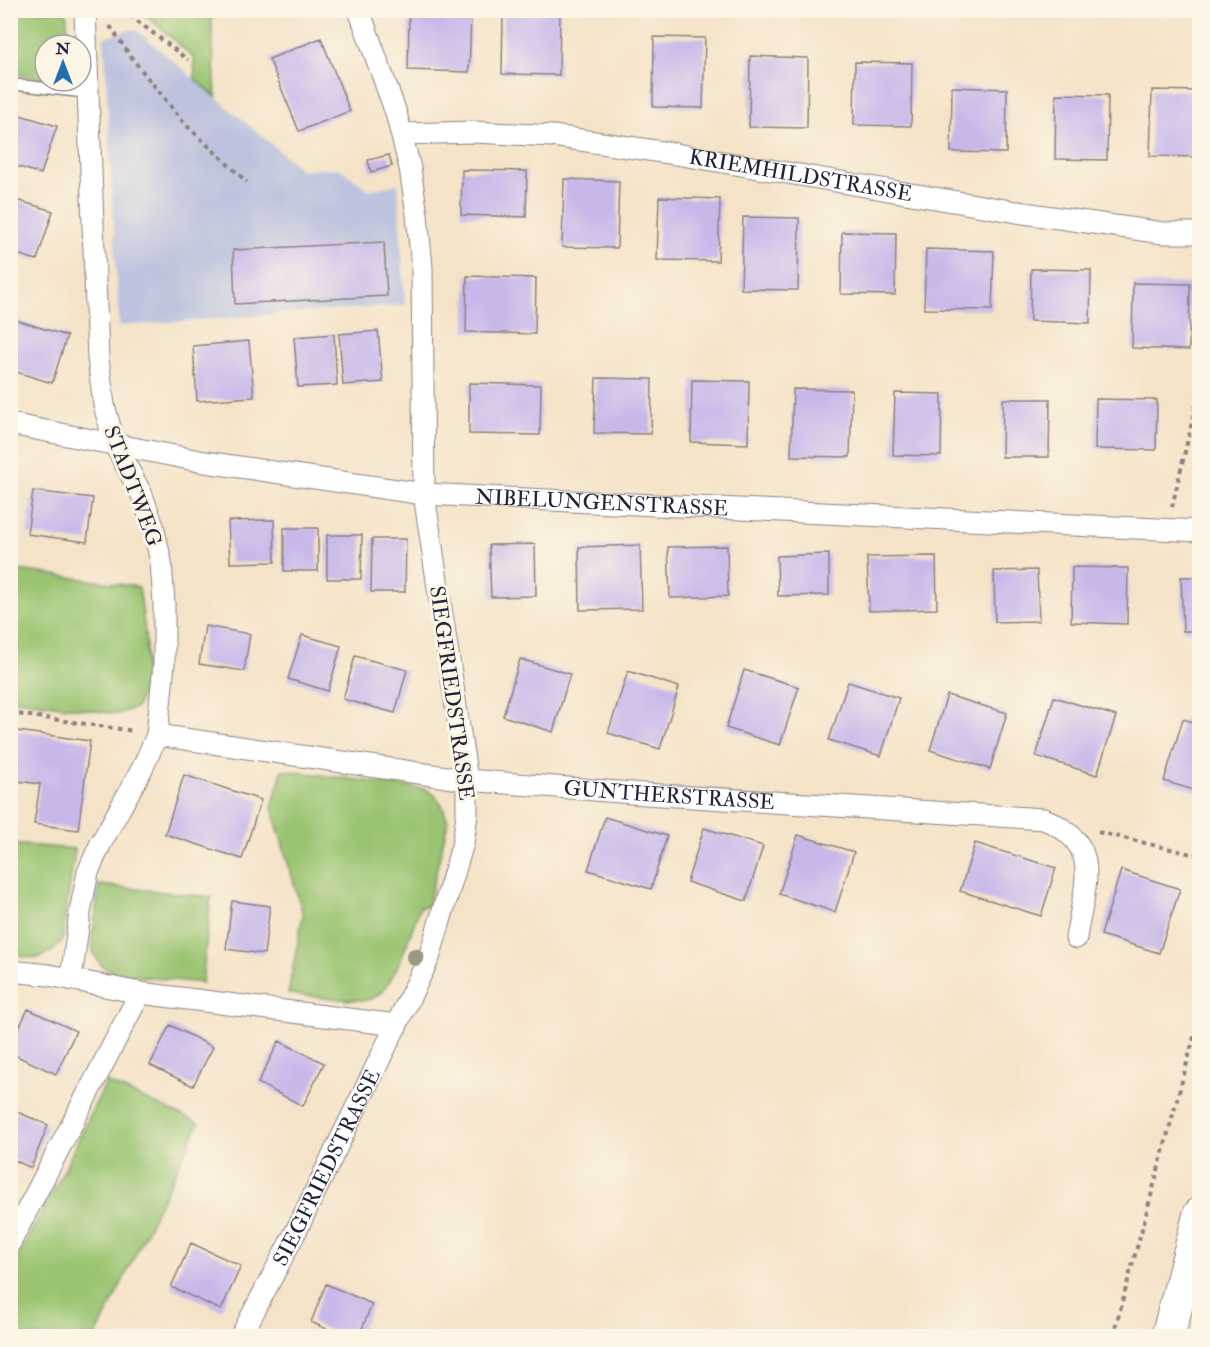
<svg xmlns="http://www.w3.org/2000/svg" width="1210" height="1347" viewBox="0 0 1210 1347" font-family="'IM FELL Double Pica',serif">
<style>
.industrial{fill:#bdc3de}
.green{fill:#9ac471;stroke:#5e7356;stroke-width:1.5}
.building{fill:#c8b8ea}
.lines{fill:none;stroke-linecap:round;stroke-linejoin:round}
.lane-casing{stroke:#8b8281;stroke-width:13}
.street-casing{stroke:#8b8281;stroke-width:23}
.primary-casing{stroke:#8b8281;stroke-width:35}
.path{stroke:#8b8281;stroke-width:4;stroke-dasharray:4.5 4.5;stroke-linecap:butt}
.lane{stroke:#fff;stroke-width:10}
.street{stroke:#fff;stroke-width:21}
.primary{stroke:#fff;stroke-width:33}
.tree{fill:#989884}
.labels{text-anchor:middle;stroke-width:6;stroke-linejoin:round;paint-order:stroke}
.street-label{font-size:21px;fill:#22223b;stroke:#fcf5e5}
</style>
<rect width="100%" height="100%" fill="#fcf5e5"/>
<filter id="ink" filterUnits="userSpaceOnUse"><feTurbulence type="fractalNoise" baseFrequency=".0167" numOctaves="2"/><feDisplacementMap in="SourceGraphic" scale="12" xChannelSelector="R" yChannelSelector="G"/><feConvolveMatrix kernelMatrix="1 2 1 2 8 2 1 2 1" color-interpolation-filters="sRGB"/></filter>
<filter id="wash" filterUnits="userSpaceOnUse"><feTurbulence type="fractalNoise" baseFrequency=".008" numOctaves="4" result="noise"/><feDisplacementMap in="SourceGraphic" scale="24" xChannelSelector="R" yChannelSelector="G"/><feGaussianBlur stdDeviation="1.35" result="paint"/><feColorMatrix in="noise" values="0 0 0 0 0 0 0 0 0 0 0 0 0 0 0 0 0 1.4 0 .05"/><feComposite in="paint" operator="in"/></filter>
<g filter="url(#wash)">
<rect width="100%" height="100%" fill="#f4e3c7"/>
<path class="industrial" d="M135 29 302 170 339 168 369 190 398 184 405 305 119 326 104 37Z"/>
<path class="green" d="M10 11H66L70 45H45V79L11 73Z
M141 11H211L216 97 195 79 194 58Z
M11 569 139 587C145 631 152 664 137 707L118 714 11 699Z
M282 770 425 789 434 794 442 805 448 821 428 906 420 907C411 930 395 990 371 999 362 1003 302 995 288 994L303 914 272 808Z
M11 844 75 849 62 941 51 952 37 958 11 955Z
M99 885 211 897 202 983 117 974 102 966 94 955 92 940Z
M106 1082 199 1123 96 1336H11V1269L62 1174Z"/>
<g id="blocks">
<path class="building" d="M503 10H560L559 75 502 74Z
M409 15 471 16 469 72 408 70Z
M654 37 705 38 703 108 653 107Z
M321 38 350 111 299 131 269 59Z
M750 56 808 58 807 128 749 127Z
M855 62 912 63 911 126 854 125Z
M952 87 1007 89 1006 153 951 152Z
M1152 90 1200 91V157L1150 156Z
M1056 94 1108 95 1107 160 1055 159Z
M10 112 57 126 41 174 10 164Z
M389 155 392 166 371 172 368 160Z
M462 170 527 171 526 217 461 215Z
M564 179 619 181 617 248 562 247Z
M659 197 720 199 718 261 657 260Z
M10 198 53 211 37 260 10 252Z
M743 217 799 218 798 290 741 289Z
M842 232 896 233 895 295 841 294Z
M384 242 387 296 235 304 233 250Z
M926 249 994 251 992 310 924 309Z
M1031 269 1091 270 1090 323 1030 321Z
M467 276 536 278 535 334 466 332Z
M1133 283 1190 284 1189 350 1132 348Z
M10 318 67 336 52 383 10 370Z
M378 331 383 382 343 385 339 334Z
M334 334 337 385 298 387 294 337Z
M249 341 254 397 197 401 193 346Z
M596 378 652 379 651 434 594 433Z
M692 380 749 381 748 444 691 442Z
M469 383 541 385 540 435 469 434Z
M793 389 852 390 850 457 791 456Z
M895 393 942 394 941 456 893 455Z
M1003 399H1050L1049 457H1002Z
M1096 399 1157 400 1156 450 1095 449Z
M33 491 93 498 87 542 27 534Z
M274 520 275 562 230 563 228 521Z
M284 528H318V571H284Z
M327 535H362L361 579H327Z
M372 539H406L405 592H371Z
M535 544 536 596 491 597 489 545Z
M640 545 642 609 580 610 579 547Z
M727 546 728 596 670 598 668 547Z
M829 554V595L778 596 777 556Z
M936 556 937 609 869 611 867 557Z
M1072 567 1128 568 1127 624 1071 622Z
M1037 570 1039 621 995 622 994 571Z
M1181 577H1200V631H1183Z
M205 626 250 634 244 671 199 664Z
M302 635 341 646 328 691 288 679Z
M355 656 407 670 395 713 343 699Z
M520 659 570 674 553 732 503 716Z
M744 670 799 687 780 745 726 728Z
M628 671 679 687 660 749 608 733Z
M848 682 899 698 881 756 829 740Z
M947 695 1007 713 990 769 930 750Z
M1054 697 1116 716 1097 775 1036 756Z
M1183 719 1200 724V792L1164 781Z
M10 730 90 741 78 830 34 824 40 784 10 780Z
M184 775 261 800 242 859 165 834Z
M605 817 667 836 651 889 588 870Z
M704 828 763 846 746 901 687 882Z
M798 835 854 852 835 912 779 894Z
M975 843 1056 868 1041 916 960 891Z
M1121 870 1180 889 1159 953 1101 935Z
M232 901 270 906 264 954 226 949Z
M28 1009 76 1031 56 1074 10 1053V1047Z
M170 1025 213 1047 193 1086 150 1065Z
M279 1041 324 1063 303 1106 258 1083Z
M10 1109 48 1125 31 1168 10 1158Z
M191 1243 241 1266 221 1310 171 1287Z
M326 1284 372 1304 359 1336H342L311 1322Z"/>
</g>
</g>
<g filter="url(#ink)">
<use href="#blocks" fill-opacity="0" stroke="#8b8281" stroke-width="1.5"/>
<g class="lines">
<defs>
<path id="lane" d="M10 84 89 93"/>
<g id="street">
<path id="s1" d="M402 134 474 132 553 136 676 154 1017 212 1163 233H1200"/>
<path id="s2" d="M10 424 205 462 424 494 1200 531"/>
<path id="s3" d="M157 735 467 780 645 794 1044 819C1105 844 1084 886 1076 938"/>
<path d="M10 971 49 975 140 993 397 1025"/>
<path d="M71 979 80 912 88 872 101 843 143 767 157 735 164 664V603L161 562 153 526 142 495 115 445 104 405 98 358 85 10"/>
<path d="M10 1243 140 993"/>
<path id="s4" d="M241 1336 294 1235 429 958 463 843 467 815V780L424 494 422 267 417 215 410 168 396 113 359 10"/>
</g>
<path id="primary" d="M1168 1336 1200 1214"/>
</defs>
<use href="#lane" class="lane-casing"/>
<use href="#street" class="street-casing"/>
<use href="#primary" class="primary-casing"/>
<path class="path" d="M123 10 188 60
M110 26 131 57 185 124 247 182
M1172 507 1200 388
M10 713 134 731
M1098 832 1200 856
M1113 1336 1200 1015"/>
<use href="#lane" class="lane"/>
<use href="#street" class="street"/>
<use href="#primary" class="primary"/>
</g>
<circle class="tree" cx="415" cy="957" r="9"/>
</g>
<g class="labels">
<g class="street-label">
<text dy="7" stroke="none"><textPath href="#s1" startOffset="402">KRIEMHILDSTRASSE</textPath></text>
<text transform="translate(133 486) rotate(69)" y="7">STADTWEG</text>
<text dy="7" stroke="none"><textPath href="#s2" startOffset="598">NIBELUNGENSTRASSE</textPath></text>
<text transform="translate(452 693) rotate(82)" y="7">SIEGFRIEDSTRASSE</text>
<text dy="7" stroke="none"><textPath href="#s3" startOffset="516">GUNTHERSTRASSE</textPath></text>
<text dy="7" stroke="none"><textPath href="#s4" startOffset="189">SIEGFRIEDSTRASSE</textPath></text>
</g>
</g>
<rect width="1210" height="1347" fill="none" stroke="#fcf5e5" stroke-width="36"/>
<g transform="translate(63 63)"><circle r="28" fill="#fcf5e5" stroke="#a5a1a1" stroke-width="1.5"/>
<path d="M0-4.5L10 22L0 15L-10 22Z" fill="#1f6fb2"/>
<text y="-9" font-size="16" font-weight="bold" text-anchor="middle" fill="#22223b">N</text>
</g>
</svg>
